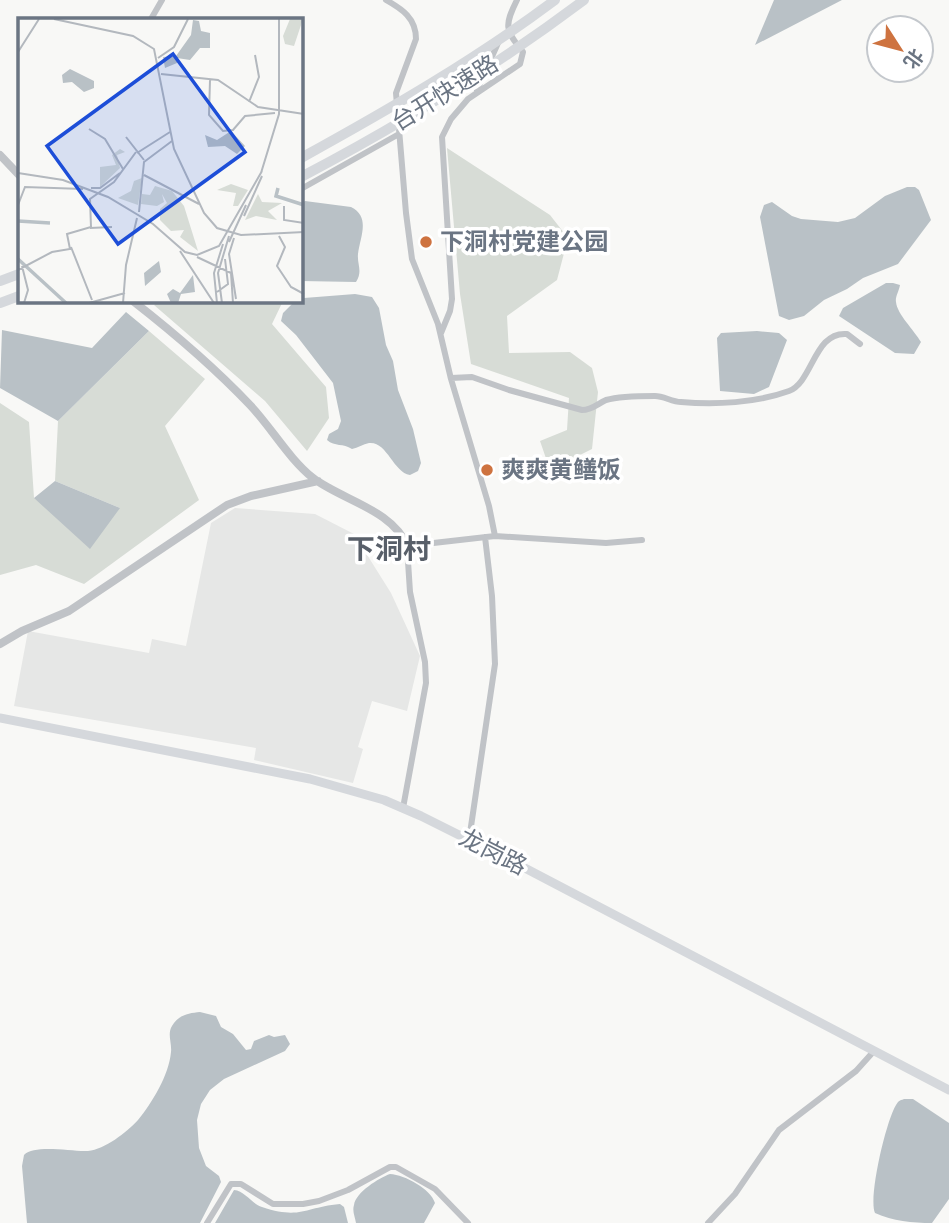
<svg xmlns="http://www.w3.org/2000/svg" width="949" height="1223" viewBox="0 0 949 1223" font-family="Arial,'Noto Sans SC',sans-serif">
<style>
.built{fill:#e6e7e6}
.green{fill:#d7dcd6}
.water{fill:#b9c1c6}
.lines{fill:none;stroke-linecap:round;stroke-linejoin:round}
.minor{stroke:#c0c3c7;stroke-width:6}
.tertiary{stroke:#c0c3c7;stroke-width:8}
.secondary{stroke:#d5d8dc;stroke-width:9}
.trunk{stroke:#d5d8dc;stroke-width:10}
.poi-dot{fill:#ce7340;stroke:#fff;stroke-width:2.5}
.labels{text-anchor:middle;stroke-width:7;stroke-linejoin:round;paint-order:stroke}
.street-label{font-size:24px;fill:#6b7583;stroke:#fff}
.poi-label{font-size:24px;font-weight:bold;fill:#6b7583;stroke:#fff;text-anchor:start}
.quarter-label{font-size:28px;font-weight:bold;fill:#585f69;stroke:#fff}
.inset-river{fill:none;stroke:#b9c1c6;stroke-width:3.5}
.inset-road{fill:none;stroke:#b3b8be;stroke-width:2}
.view{fill:#1d4ed8;fill-opacity:0.15;stroke:#1d4ed8;stroke-width:3.5}
.inset-edge{fill:none;stroke:#6b7583;stroke-width:3.5}
</style>
<rect width="100%" height="100%" fill="#f8f8f6"/>
<path class="built" d="M235 508 315 514 354 534 391 593 420 656 407 711 372 701 358 747 363 749 353 783 254 760 256 748 14 706 28 631 149 653 152 639 186 646 211 523Z"/>
<path class="green" d="M447 148 550 215 568 238 557 280 507 316 509 353 570 352 592 368 598 392 592 449 550 470 540 441 567 430 569 398 471 364 460 294Z
M160 301H283L272 324 326 387 329 418 307 451 265 401 154 305Z
M149 331 205 379 165 426 199 500 84 584 36 565 0 575V403L29 422 34 498 120 508 55 481 58 421Z"/>
<path class="water" d="M774 0H842L755 45Z
M907 187H915L919 190 931 220 898 264 863 278 847 289 824 300 804 316 789 320 779 316 760 217 764 205 772 202 792 216 801 219 838 222 855 218 885 196Z
M305 201 351 207C371 217 360 237 358 254 357 265 363 271 356 282L301 281V204Z
M886 283H893L900 285C899 291 895 297 896 302 897 314 914 330 921 342L914 354 895 353 839 316 843 308Z
M355 294 372 297 379 308 386 345 393 361 398 390 413 429 421 463 418 471 410 475C393 472 387 441 369 443 363 444 358 448 352 449 343 443 335 447 327 440L329 434 338 429 341 421 333 383 296 335 281 321 283 313 295 301H301L304 298Z
M126 312 149 331 58 421 0 388 2 330 92 348Z
M757 331 779 333 787 340 769 387 754 394 720 391 717 338 721 333Z
M55 481 120 508 90 549 34 498Z
M200 1012 216 1016 221 1027 233 1034 246 1050 251 1049 254 1041 269 1035 274 1037 285 1035 290 1044 285 1051 224 1079 210 1090 201 1104 197 1120 199 1148 206 1166 219 1176 221 1182 200 1223H27L22 1166 24 1155C35 1144 72 1152 88 1151 105 1149 126 1133 138 1120 152 1103 169 1075 171 1052 172 1043 167 1034 172 1026 178 1015 189 1013 200 1012Z
M904 1099H913L949 1123V1199L932 1223C912 1223 893 1221 875 1213 868 1198 886 1121 896 1105 899 1100 899 1101 904 1099Z
M390 1174C405 1175 431 1189 435 1203L424 1223H356C355 1217 352 1211 354 1205 356 1192 379 1178 390 1174Z
M234 1190C245 1191 252 1204 262 1207 301 1220 305 1207 340 1204L344 1207 348 1223H215Z"/>
<g class="lines">
<path class="minor" d="M386 0C402 9 416 18 416 39L396 93 406 213 412 259 438 324 451 379 489 506 495 536
M151 19 162 0
M477 90 498 43
M301 189 399 134
M441 333 450 311 452 299 442 137 451 119 468 99 520 64 523 52C505 30 504 26 517 0
M451 378 472 377 509 390 582 410C592 410 597 404 606 400 620 396 641 396 655 396 664 396 672 402 681 402 715 405 756 403 789 391 813 382 814 331 847 334L860 344
M403 808 426 683 425 662 410 592 407 546 495 536 606 543 642 540
M469 840 495 664 492 596 485 537
M207 1223 231 1184H241L273 1204H303L319 1201 348 1190 390 1167H396L435 1189 468 1223
M708 1223 735 1194 779 1130 856 1071 874 1051"/>
<path class="tertiary" d="M0 155 19 175
M133 301C174 333 213 366 250 405 271 427 289 459 313 478 342 500 393 510 407 546
M0 644 22 631 69 611 227 505 251 496 318 481"/>
<path class="secondary" d="M0 718 310 779 384 800 421 816 521 866 949 1090"/>
<path class="trunk" d="M301 158C388 110 475 60 555 0
M301 177C400 125 495 67 584 0
M0 281 19 274
M0 303 19 296"/>
</g>
<g class="poi-dot">
<circle cx="426" cy="242" r="7"/>
<circle cx="487" cy="470" r="7"/>
</g>
<g class="labels">
<g class="street-label">
<text transform="translate(445 93) rotate(-32)" y="8">台开快速路</text>
<text transform="translate(493 852) rotate(27)" y="8">龙岗路</text>
</g>
<g class="poi-label">
<text x="440" y="250">下洞村党建公园</text>
<text x="501" y="478">爽爽黄鳝饭</text>
</g>
<g class="quarter-label">
<text x="389" y="559">下洞村</text>
</g>
</g>
<g transform="translate(18 18)">
<rect width="285" height="285" fill="#f8f8f6"/>
<path d="M272 1H285L276 28 267 26 265 18ZM102 131 107 134 99 137 102 150 82 169V149L98 147 94 137ZM124 160 120 187 100 180 113 173 116 163ZM213 166 230 172 220 188H215L218 175 199 172ZM137 168 154 173 166 188 180 233 162 219 166 212 153 213 142 202V191L149 185 144 176 146 184 139 188 123 186 124 176 132 177ZM240 176 244 184 264 185 250 193 259 202 238 198 227 202Z" fill="#d7dcd6"/>
<path d="M175 2 181 3 183 13 192 15V30H182L172 42 159 40V45L147 50 145 39 158 38 173 17ZM52 51 76 63V70L66 74 54 64 45 65 44 57ZM213 113 227 128 219 136 207 128 190 129 187 117 199 122ZM141 243 143 254 127 268 126 255ZM175 257 177 274 163 276 160 285H153L149 276 155 271 162 275Z" fill="#b9c1c6"/>
<path class="inset-river" d="M260 170 258 178 286 187M0 203 32 205M0 241 48 285"/>
<path class="inset-road" d="M36 1 115 18 136 31 156 131 186 195 199 210 223 217 286 214M0 34 21 1M140 40 156 29 170 1M143 56 200 62 240 89 286 96M192 62 191 97 205 113 215 112 227 98 257 95M231 84 241 59 237 37M71 111 87 121 105 151M108 119 126 142M119 135 152 114M0 155 45 162 90 179 135 206 167 234 179 237 201 228 244 153M243 155 261 96V1M126 157 181 186M73 170H82L102 155M0 187 7 169 65 171M266 188V202L286 205M121 194 126 144 154 123M226 198 244 158M72 210 94 209M261 218 267 229 259 248 273 269 286 276M216 220 211 236 218 281M211 224 228 187M53 229 74 282M162 233 196 285M179 239 213 255 215 285M4 248 10 272 6 285M0 252 34 234 52 231 49 216 73 209 72 181 96 164 118 134M199 274 210 266 207 241M71 285 107 275M105 285 108 247 119 200M199 285 196 255 205 226M204 285 200 255 211 218"/>
<path class="view" d="M155 36 227 134 100 226 29 128Z"/>
<rect width="285" height="285" class="inset-edge"/>
</g>
<g transform="translate(900 49) rotate(126)"><circle r="33" fill="#ffffff" stroke="#c4c8cd" stroke-width="2"/>
<path d="M0-5L12 26L0 18L-12 26Z" fill="#ce7340"/>
<text y="-10" font-size="19" font-weight="bold" text-anchor="middle" fill="#6b7583">北</text>
</g>
</svg>
